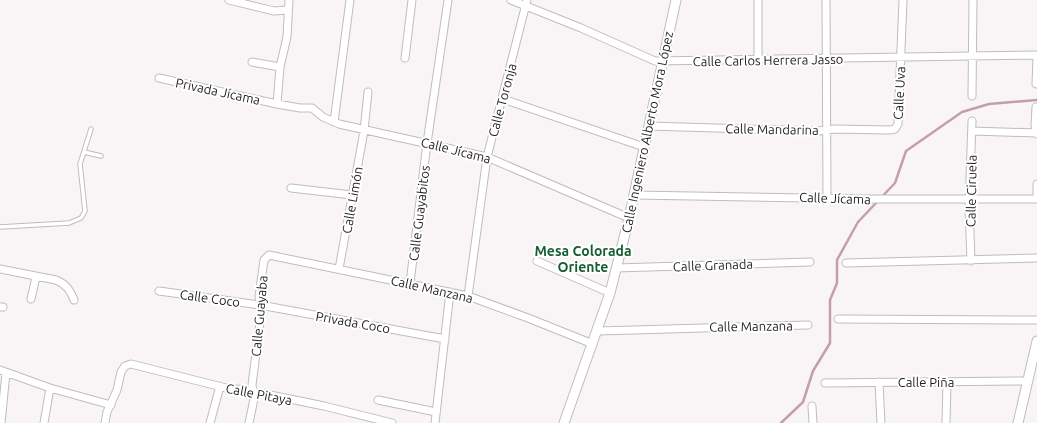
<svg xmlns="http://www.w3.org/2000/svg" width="1037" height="423" viewBox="0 0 1037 423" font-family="Ubuntu,sans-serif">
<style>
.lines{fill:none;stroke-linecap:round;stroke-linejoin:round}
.stream{stroke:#c4a0a6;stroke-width:2.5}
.service-casing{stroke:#c0bcbd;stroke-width:5.5}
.minor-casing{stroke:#c0bcbd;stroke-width:9}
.tertiary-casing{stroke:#c0bcbd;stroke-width:11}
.service{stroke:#fff;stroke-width:3.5}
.minor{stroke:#fff;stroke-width:7}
.tertiary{stroke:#fff;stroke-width:9}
.labels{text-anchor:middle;stroke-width:4;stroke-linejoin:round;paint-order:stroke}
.street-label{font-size:13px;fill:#211f20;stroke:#fff}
.neighbourhood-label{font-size:14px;font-weight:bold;fill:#165e31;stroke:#fff}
</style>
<rect width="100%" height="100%" fill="#f9f5f6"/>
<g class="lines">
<path class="stream" d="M781 423 803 402 813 371 830 343V300L837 283V260L858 222 895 183 906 151 962 112 989 104 1037 100"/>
<defs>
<path id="service" d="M84 152 101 156
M0 227 69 223 81 218 85 211 80 164 91 129"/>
<path id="minor" d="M229 0 274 11 287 10
M511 0 581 28 655 61 1037 55
M826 0 827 197
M405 58 412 0
M758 59V0
M252 62 280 67
M159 78 277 104 300 108H312L323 117 339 124 487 157 629 218
M1036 84 1037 58
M972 96 973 0
M503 99 644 147
M277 104 280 67 287 37 289 0
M1036 107 1035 125 1037 134
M334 122 350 0
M649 126 818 131 835 129 890 130 895 129 898 124 903 0
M972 131 1037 133
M291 188 352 195
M634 195 863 199H1037
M1037 199V184
M537 261 610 293
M971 261 969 207 972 121
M846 263 1037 258
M616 268 810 262
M0 269 56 280C66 284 70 290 74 300
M339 269 364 131 368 92
M410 283 427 143 448 0
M159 291 260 305 445 339
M468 296 487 157 527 0
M31 299 36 277
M0 307H3
M838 319 1037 320
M598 331 808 325
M0 370 50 388 111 405
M879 382 881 423
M825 383 1028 381
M378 400 436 412
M812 406 813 423
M1 423 6 373
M44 423 50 388
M105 423 107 412 117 390 121 372 125 366 131 364 226 388 246 390 324 406 392 423
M210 423 220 386
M249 423 254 399 252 385 261 314 259 296 264 260 269 255 468 296 528 318 593 344
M435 423 450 292
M946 423 947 383"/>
<path id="tertiary" d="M564 423 610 293 629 218 676 0
M1018 423 1037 341"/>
</defs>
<use href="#service" class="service-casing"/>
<use href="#minor" class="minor-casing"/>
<use href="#tertiary" class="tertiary-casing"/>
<use href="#service" class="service"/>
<use href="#minor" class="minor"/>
<use href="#tertiary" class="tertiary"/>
</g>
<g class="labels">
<g class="street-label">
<text transform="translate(768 60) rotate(-1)" y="5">Calle Carlos Herrera Jasso</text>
<text transform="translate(218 91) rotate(12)" y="5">Privada Jícama</text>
<text transform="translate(899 93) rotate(-87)" y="5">Calle Uva</text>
<text transform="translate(502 100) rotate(-75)" y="5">Calle Toronja</text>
<text transform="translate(772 129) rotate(1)" y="5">Calle Mandarina</text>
<text transform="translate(647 132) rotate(-78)" y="5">Calle Ingeniero Alberto Mora López</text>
<text transform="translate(456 150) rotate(14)" y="5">Calle Jícama</text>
<text transform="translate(971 191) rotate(-89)" y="5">Calle Ciruela</text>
<text transform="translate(835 198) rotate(2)" y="5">Calle Jícama</text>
<text transform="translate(352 200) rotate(-80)" y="5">Calle Limón</text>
<text transform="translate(419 213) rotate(-83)" y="5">Calle Guayabitos</text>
<text transform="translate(713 265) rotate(-2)" y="5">Calle Granada</text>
<text transform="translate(432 289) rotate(13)" y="5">Calle Manzana</text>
<text transform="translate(210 298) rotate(8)" y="5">Calle Coco</text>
<text transform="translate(259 316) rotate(-85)" y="5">Calle Guayaba</text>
<text transform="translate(353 322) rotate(10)" y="5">Privada Coco</text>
<text transform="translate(751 326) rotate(-1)" y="5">Calle Manzana</text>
<text x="926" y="387">Calle Piña</text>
<text transform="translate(259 394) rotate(11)" y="5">Calle Pitaya</text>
</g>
<g class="neighbourhood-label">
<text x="583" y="256">Mesa Colorada<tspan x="583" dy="16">Oriente</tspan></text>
</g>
</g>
</svg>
